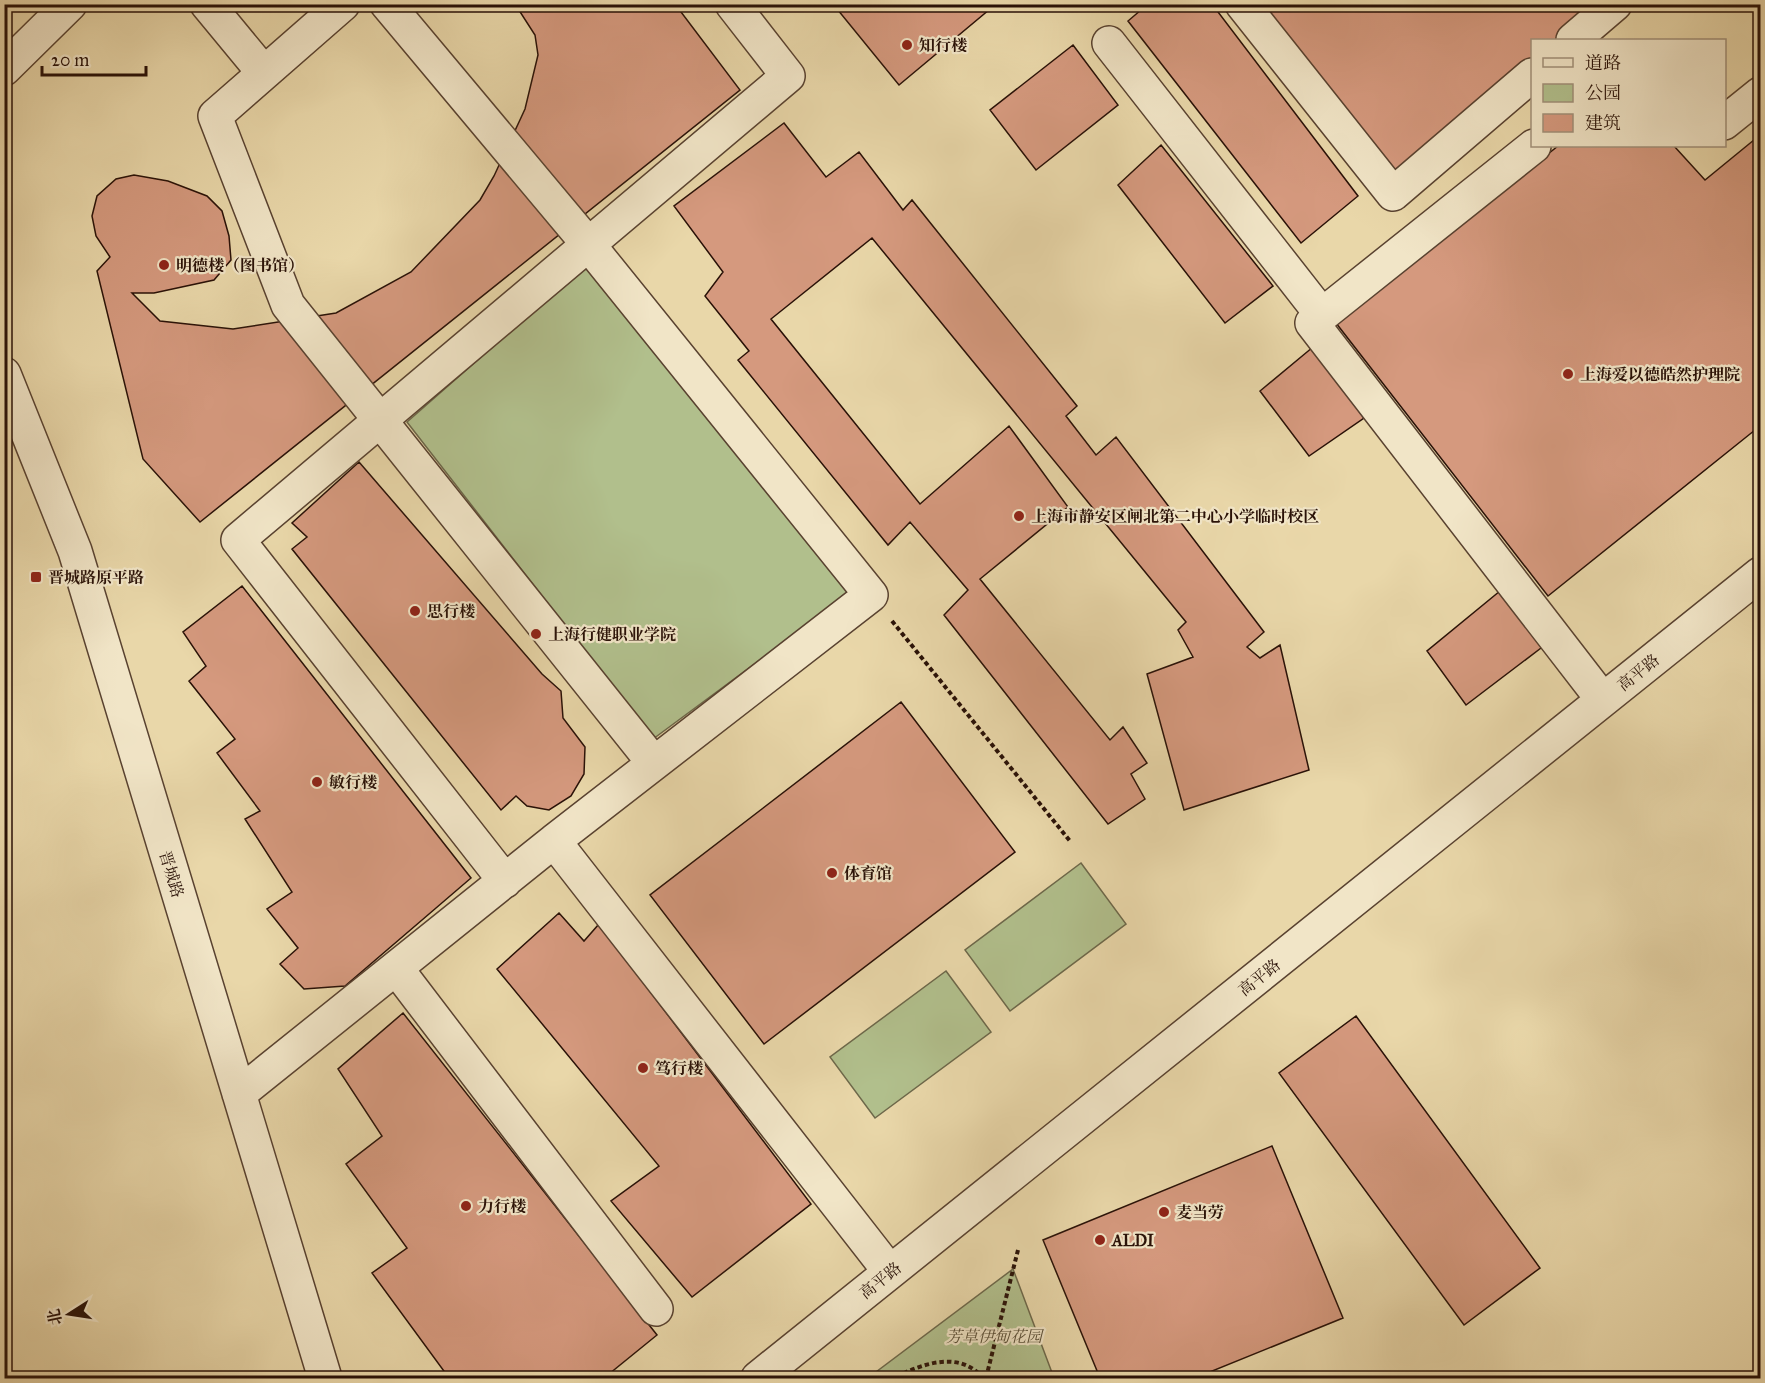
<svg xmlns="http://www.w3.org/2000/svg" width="1765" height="1383" viewBox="0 0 1765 1383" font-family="'IM FELL Great Primer','Noto Serif SC',serif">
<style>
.green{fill:#b1bf8c;stroke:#6d684a;stroke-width:1.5}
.building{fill:#d5997e;stroke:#291107;stroke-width:1.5}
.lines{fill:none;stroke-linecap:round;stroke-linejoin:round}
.minor-casing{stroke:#594230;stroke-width:36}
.path{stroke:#291107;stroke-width:4;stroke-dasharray:4.5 3;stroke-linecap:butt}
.minor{stroke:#f1e5c7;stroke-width:33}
.poi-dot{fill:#8f2418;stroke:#f1e5c7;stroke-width:2}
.labels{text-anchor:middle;stroke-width:4.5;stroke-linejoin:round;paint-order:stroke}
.poi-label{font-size:16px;font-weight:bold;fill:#291107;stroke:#f1e5c7;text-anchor:start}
.street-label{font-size:16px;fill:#291107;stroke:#f1e5c7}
.park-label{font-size:16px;font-style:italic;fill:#594e36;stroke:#f1e5c7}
</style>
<rect width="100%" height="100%" fill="#e9d7a9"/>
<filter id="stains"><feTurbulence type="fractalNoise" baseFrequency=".00333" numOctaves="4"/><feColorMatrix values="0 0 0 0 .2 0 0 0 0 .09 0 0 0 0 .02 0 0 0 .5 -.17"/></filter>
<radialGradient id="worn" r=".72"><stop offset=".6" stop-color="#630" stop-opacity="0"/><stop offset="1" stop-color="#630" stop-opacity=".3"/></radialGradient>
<path class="green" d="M587 264 849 594 653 739 407 422Z
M1081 863 1126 924 1010 1011 965 950Z
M946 971 991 1032 875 1118 830 1057Z
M1013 1269 1054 1378H868Z"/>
<path class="building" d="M515 4H675L740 90 200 522 143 459 97 271 110 257 96 236 92 216 97 196 116 179 134 175 168 181 207 196 222 211 229 236 231 260 214 280 154 293H132L160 321 233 329 336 313 411 272 480 200 494 176 525 109 538 55 535 35Z
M833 4H996L899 85Z
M1148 4H1212L1358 196 1301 243 1128 21Z
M1254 4H1582L1592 17 1563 40H1532V65L1392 176Z
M1073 45 1118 105 1036 170 990 110Z
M784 123 826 177 859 152 903 210 912 200 1077 406 1066 416 1096 455 1116 437 1264 632 1247 647 1260 658 1280 645 1309 770 1184 810 1147 674 1193 657 1178 630 1186 622 872 238 771 319 920 504 1009 426 1068 507 980 579 1110 740 1123 727 1147 763 1131 774 1145 799 1108 824 944 615 968 590 910 522 888 545 738 360 749 351 705 296 723 272 674 206Z
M1760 135V426L1548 596 1336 323 1558 146H1674L1705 180Z
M1161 145 1273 286 1225 323 1118 185Z
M1313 347 1364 418 1309 456 1260 391Z
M359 462 542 674 561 691 563 718 585 747 584 774 571 796 549 810 527 806 516 796 501 810 292 549 307 537 292 523Z
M242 586 471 878 345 986 304 989 280 964 298 948 267 909 292 892 245 819 260 811 217 753 235 739 189 681 206 666 183 632Z
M1500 591 1545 645 1466 705 1427 651Z
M901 702 1015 852 764 1044 650 895Z
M559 913 584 941 599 924 811 1204 692 1297 611 1201 659 1166 497 969Z
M403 1013 657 1335 604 1378H449L372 1273 407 1248 346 1164 382 1136 338 1069Z
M1356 1016 1540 1268 1464 1325 1279 1073Z
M1272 1146 1343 1318 1195 1378H1100L1043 1240Z"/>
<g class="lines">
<defs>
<path id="minor" d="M207 4 264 73
M343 4 215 116 288 305 653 762
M387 4 588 244 871 595 554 841 890 1272
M1242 4 1393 194 1532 75
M1573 40 1615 4
M1109 43 1322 315
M4 69 70 4
M1724 123 1760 94
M1534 146 1312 323 1603 700
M4 374 75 551 325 1378
M505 881 238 540 788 76 732 4
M396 968 656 1309
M239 1094 554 841
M758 1378 1760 574"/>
</defs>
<use href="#minor" class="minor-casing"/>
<path class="path" d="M892 621 1070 841
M869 1375 872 1378
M898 1378 902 1374C928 1362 961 1352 983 1378
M986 1378 1018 1250"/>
<use href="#minor" class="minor"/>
</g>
<g class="poi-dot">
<circle cx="907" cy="45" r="6"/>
<circle cx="164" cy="265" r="6"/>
<circle cx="1568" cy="374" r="6"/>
<circle cx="1019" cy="516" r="6"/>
<rect x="30" y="571" width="12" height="12" rx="3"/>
<circle cx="415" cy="611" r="6"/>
<circle cx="536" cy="634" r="6"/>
<circle cx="317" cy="782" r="6"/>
<circle cx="832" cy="873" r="6"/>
<circle cx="643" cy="1068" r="6"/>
<circle cx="466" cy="1206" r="6"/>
<circle cx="1164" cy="1212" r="6"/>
<circle cx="1100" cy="1240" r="6"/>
</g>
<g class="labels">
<g class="poi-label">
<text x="919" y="51">知行楼</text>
<text x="176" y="271">明德楼（图书馆）</text>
<text x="1580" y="380">上海爱以德皓然护理院</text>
<text x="1031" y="522">上海市静安区闸北第二中心小学临时校区</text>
<text x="48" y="583">晋城路原平路</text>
<text x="427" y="617">思行楼</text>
<text x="548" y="640">上海行健职业学院</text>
<text x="329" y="788">敏行楼</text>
<text x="844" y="879">体育馆</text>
<text x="655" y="1074">笃行楼</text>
<text x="478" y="1212">力行楼</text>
<text x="1176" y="1218">麦当劳</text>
<text x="1112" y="1246">ALDI</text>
</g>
<g class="street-label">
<text transform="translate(1638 672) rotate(-39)" y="6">高平路</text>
<text transform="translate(172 874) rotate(73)" y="6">晋城路</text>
<text transform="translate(1259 977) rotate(-39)" y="6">高平路</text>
<text transform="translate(880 1280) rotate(-39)" y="6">高平路</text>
</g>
<g class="park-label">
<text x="994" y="1342">芳草伊甸花园</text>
</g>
</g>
<rect width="1765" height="1383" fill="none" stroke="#e9d7a9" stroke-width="24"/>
<rect x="6" y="6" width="1753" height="1371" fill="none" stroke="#291107" stroke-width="3"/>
<rect x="12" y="12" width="1741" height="1359" fill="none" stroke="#291107" stroke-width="1.5"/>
<rect x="1531" y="39" width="195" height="108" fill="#f1e5c7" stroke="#a1907a" stroke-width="1.5"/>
<rect x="1543" y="58" width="30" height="9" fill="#f1e5c7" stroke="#a1907a" stroke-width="1.5"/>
<text x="1585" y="69" font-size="18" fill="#291107">道路</text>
<rect x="1543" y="84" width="30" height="18" fill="#b1bf8c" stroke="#a1907a" stroke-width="1.5"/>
<text x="1585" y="99" font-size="18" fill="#291107">公园</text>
<rect x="1543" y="114" width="30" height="18" fill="#d5997e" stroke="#a1907a" stroke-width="1.5"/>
<text x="1585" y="129" font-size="18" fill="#291107">建筑</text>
<g transform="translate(69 1314) rotate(258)" stroke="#f1e5c7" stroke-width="4.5" paint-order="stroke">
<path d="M0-4.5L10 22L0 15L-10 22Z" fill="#291107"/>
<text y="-9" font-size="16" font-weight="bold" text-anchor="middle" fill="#291107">北</text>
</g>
<path d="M42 66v9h104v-9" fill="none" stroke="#291107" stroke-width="3"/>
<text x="51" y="66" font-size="18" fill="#291107" stroke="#f1e5c7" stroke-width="4.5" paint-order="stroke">20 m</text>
<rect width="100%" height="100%" filter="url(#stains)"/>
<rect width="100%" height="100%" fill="url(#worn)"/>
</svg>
